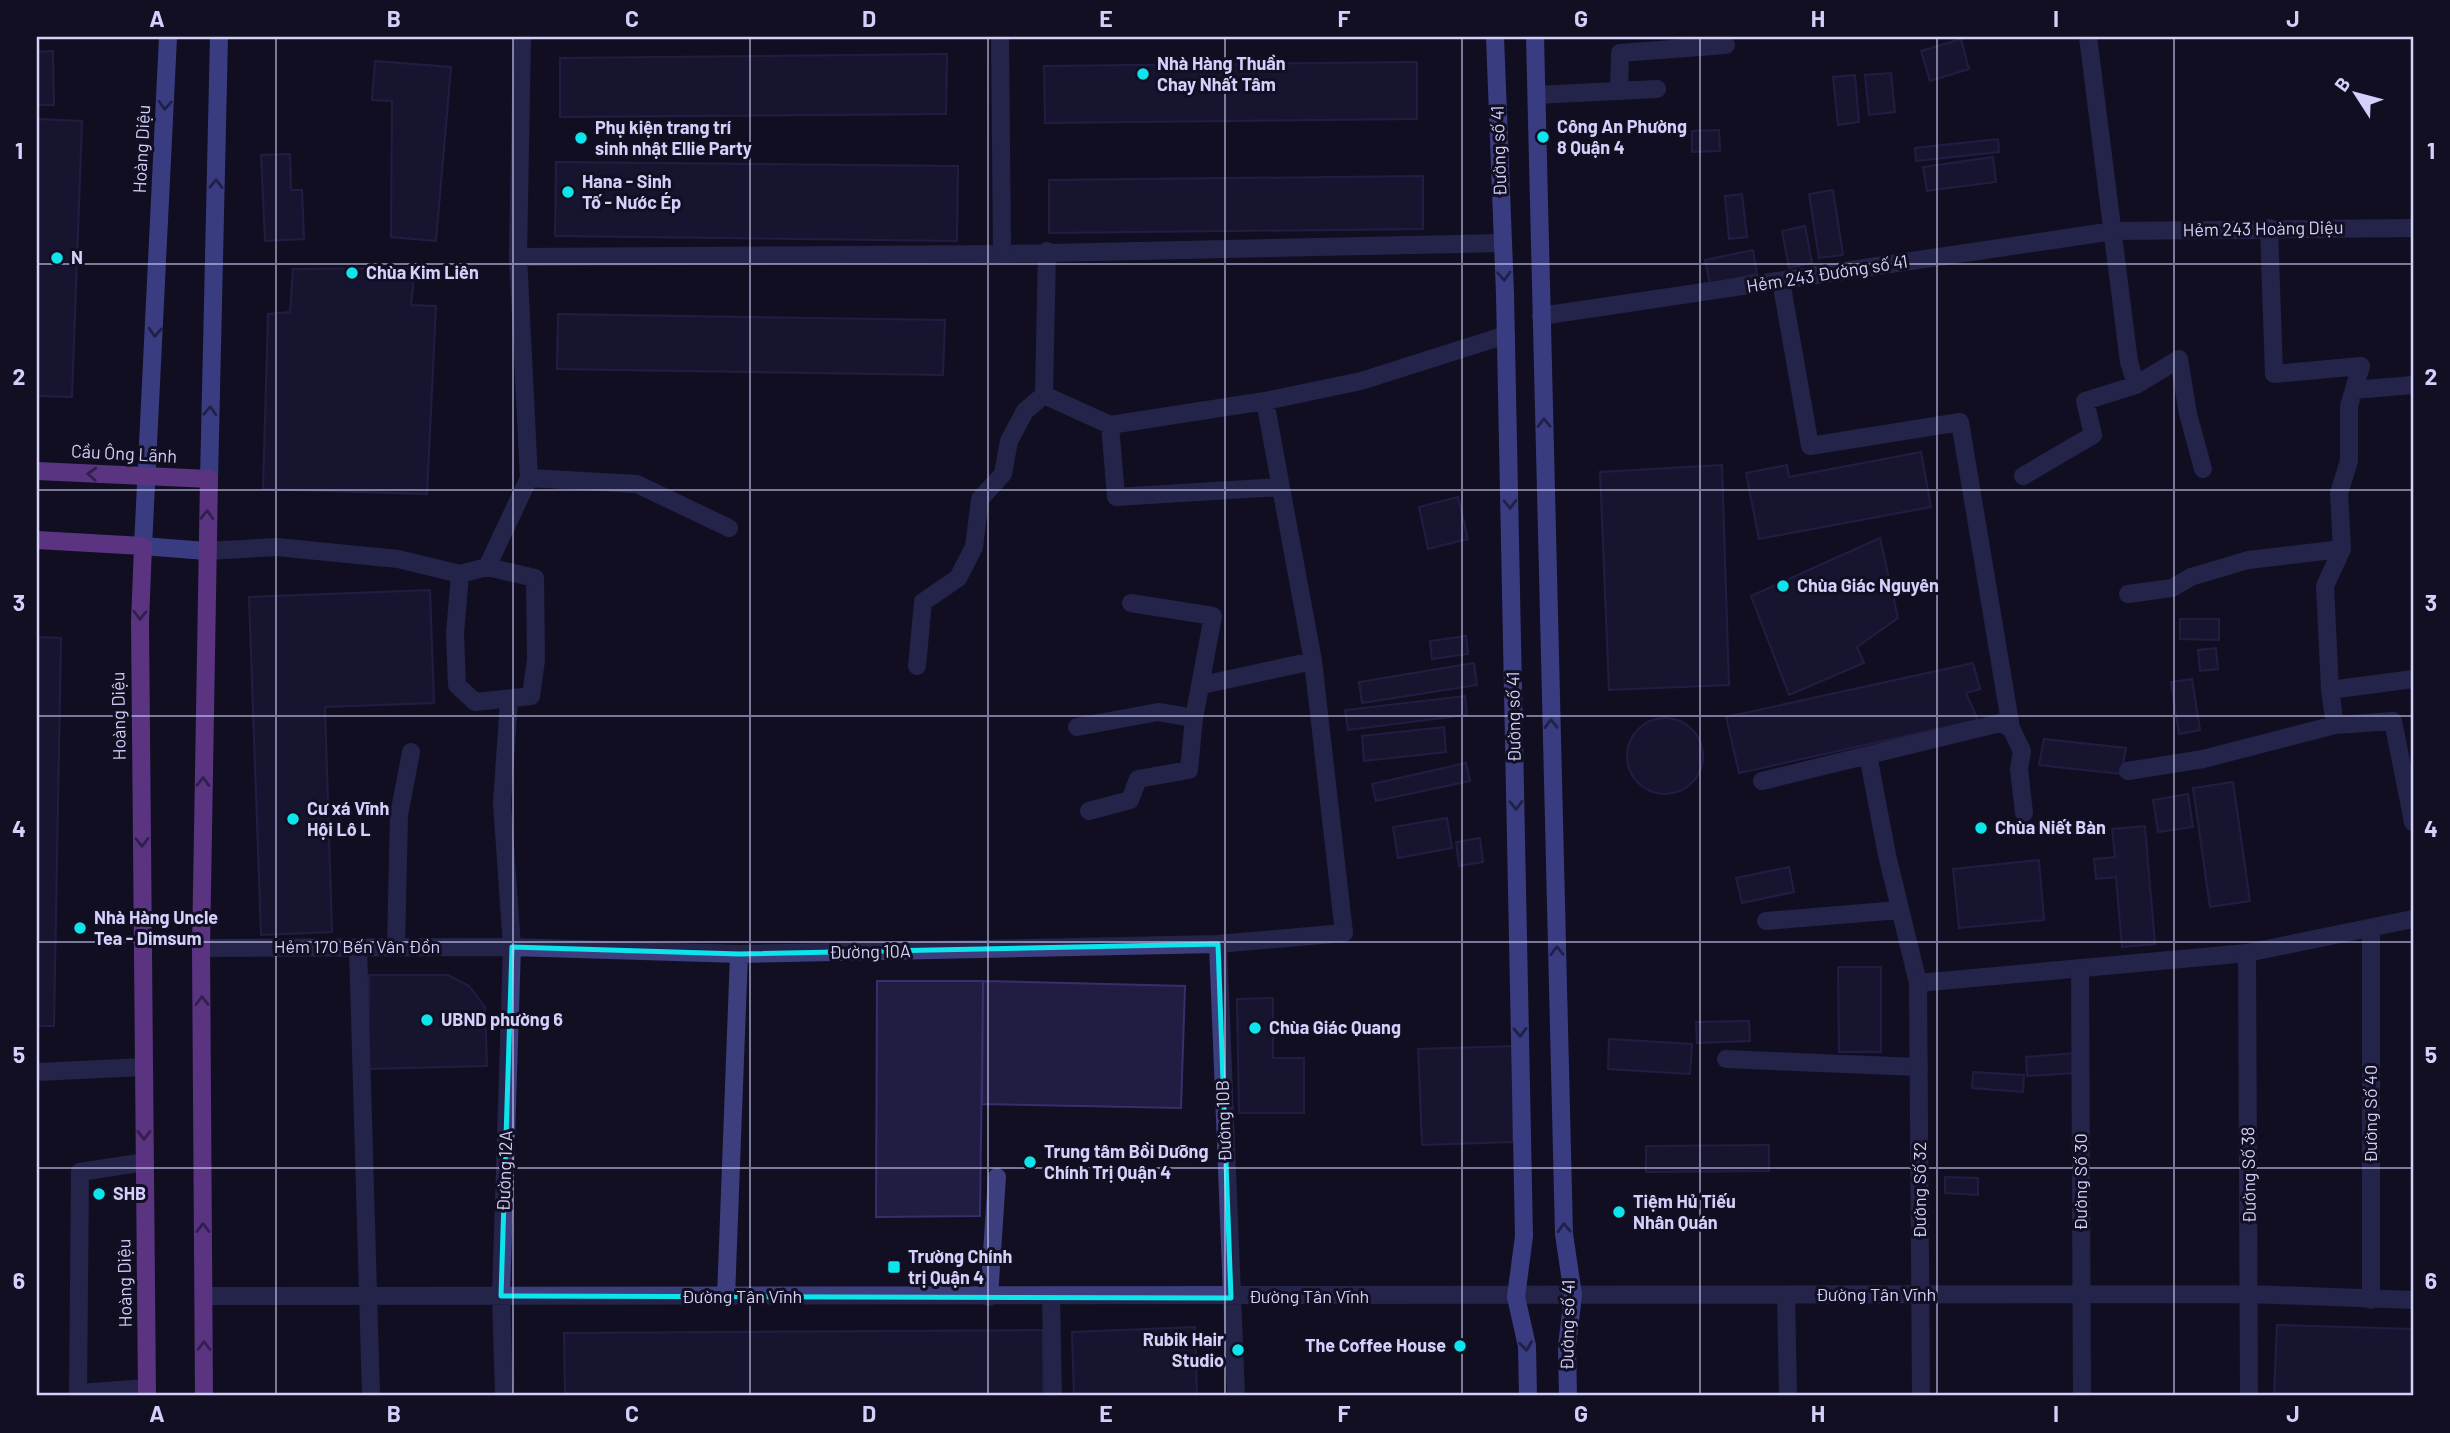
<svg xmlns="http://www.w3.org/2000/svg" width="2450" height="1433" viewBox="0 0 2450 1433" font-family="Barlow,sans-serif">
<style>
.building{fill:#211c41;stroke:#372f6c;stroke-width:2}
.lines{fill:none;stroke-linecap:round;stroke-linejoin:round}
.lane{stroke:#3c3e7d;stroke-width:18}
.street{stroke:#3c3e7d;stroke-width:18}
.secondary{stroke:#6e73f7;stroke-width:18}
.primary{stroke:#b45ff6;stroke-width:18}
.oneway{stroke:#363777}
.oneway2{stroke:#5a3381}
.marked{fill:none;stroke:#0de4ec;stroke-width:5;stroke-linejoin:round}
.grid{fill:none;stroke:#d3d1fc;stroke-width:2;stroke-opacity:0.55}
.poi-dot{fill:#0de4ec;stroke:#110f21;stroke-width:2.5}
.labels{text-anchor:middle;stroke-width:6;stroke-linejoin:round;paint-order:stroke}
.poi-label{font-size:18px;font-weight:bold;fill:#d3d1fc;stroke:#110f21;text-anchor:start}
.street-label{font-size:18px;fill:#d3d1fc;stroke:#110f21}
.neatline{fill:none;stroke:#d3d1fc;stroke-width:2.5}
.grid-label{font-size:23px;text-anchor:middle;font-weight:bold;fill:#d3d1fc}
</style>
<rect width="100%" height="100%" fill="#110f21"/>
<path class="building" d="M1961 39 1969 69 1930 81 1921 51Z
M53 51 54 105H37V52Z
M947 54 946 114 560 117V58Z
M375 61 451 67 436 241 391 237 392 101 372 100Z
M1417 62V119L1045 123 1044 66Z
M1891 73 1895 112 1869 115 1865 75Z
M1855 75 1859 122 1838 125 1833 77Z
M37 119 82 121 72 397 37 396Z
M1719 130 1720 151 1692 152V131Z
M1998 139 1999 152 1916 161 1915 148Z
M290 154 291 190H302L304 239 265 241 261 155Z
M1993 157 1996 182 1927 191 1923 167Z
M556 162 958 166 957 241 555 236Z
M1423 176V229L1049 233V180Z
M1833 190 1843 255 1819 258 1809 194Z
M1742 194 1747 237 1729 239 1725 196Z
M1805 226 1812 263 1789 268 1782 231Z
M1753 250 1757 274 1710 284 1705 260Z
M415 268 411 305 436 306 427 494 263 489 268 314 290 312 293 269Z
M558 314 945 320 943 375 557 369Z
M1921 452 1931 507 1759 539 1746 473 1787 465 1789 477Z
M1722 465 1729 685 1609 690 1600 472Z
M1458 497 1468 539 1428 549 1419 507Z
M1880 538 1898 618 1857 647 1864 663 1789 695 1751 596Z
M430 590 434 703 325 707 332 932 261 935 249 597Z
M2180 619H2219V640L2180 639Z
M1466 636 1468 654 1432 659 1430 641Z
M37 637 61 638 54 1026H37Z
M2216 648 2218 669 2200 671 2198 650Z
M1474 663 1477 685 1362 703 1359 682Z
M1973 663 1980 689 1966 693 1978 720 1739 773 1726 717Z
M2192 679 2200 730 2179 734 2171 682Z
M1465 696 1467 715 1348 730 1345 710Z
M1627 756a38 38 0 1 1 76 0a38 38 0 1 1-76 0Z
M1444 727 1446 752 1364 761 1362 736Z
M2044 739 2126 748 2121 774 2039 765Z
M1466 763 1470 781 1376 801 1372 784Z
M2233 782 2250 901 2210 907 2193 788Z
M2188 794 2193 827 2158 832 2153 800Z
M1447 818 1452 848 1398 858 1393 827Z
M2145 826 2155 944 2122 947 2116 877 2096 879 2094 859 2115 857 2112 829Z
M1480 838 1483 862 1459 866 1456 842Z
M2039 860 2044 920 1959 928 1953 869Z
M1789 867 1794 892 1742 903 1736 878Z
M1838 967H1881V1052H1839Z
M369 975H448L469 986 485 1007 487 1066 368 1069Z
M877 981H983L980 1216 876 1217Z
M983 981 1185 986 1181 1108 982 1104Z
M1273 998V1058H1304V1113H1239L1237 999Z
M1749 1021 1750 1041 1697 1043 1696 1022Z
M1609 1039 1692 1044 1690 1074 1608 1069Z
M1514 1046 1513 1142 1422 1145 1418 1049Z
M2075 1053 2076 1073 2027 1076 2026 1057Z
M1973 1072 2024 1075 2023 1092 1972 1088Z
M1769 1145V1171L1646 1172V1146Z
M1945 1177 1978 1178V1195L1945 1193Z
M2277 1325 2413 1329V1396H2274Z
M1195 1327 1197 1396H1074L1072 1332Z
M1043 1330V1396H565L564 1333Z"/>
<g class="lines">
<path class="lane" d="M522 37 518 257 529 478
M2088 37 2129 362 2136 385
M2269 228 2274 374 2361 366 2349 406V461L2339 493 2342 549 2325 586 2330 690 2335 725
M518 257 1002 254 1503 243
M1541 316 2113 231 2413 228
M2354 390 2413 385
M1044 395 1110 425 1265 401 1361 381 1506 335
M1265 401 1313 661 1344 933
M1110 425 1116 497 1280 487
M2023 476 2093 435 2085 401 2136 385 2179 359 2188 414 2203 469
M206 551 277 547 398 559 460 574
M487 567 535 578 536 660 531 696 475 702 457 685 455 634 460 574Z
M487 567 529 478 637 484 729 528
M2128 594 2172 588 2191 577 2248 560 2342 549
M917 666 923 602 958 578 974 547 980 499 1003 474 1009 441 1025 411 1044 395 1047 251
M1202 685 1313 661
M2330 690 2413 679
M509 700 502 803 512 947
M1077 727 1158 712 1194 718
M2011 728 2022 751 2019 769 2024 813
M1868 755 1887 855 1918 983 2247 953 2413 919
M2128 771 2203 759 2335 725 2393 721 2413 822
M1762 781 2000 723 2011 728 1960 422 1810 446 1781 281
M1089 811 1130 800 1138 779 1189 770 1194 718 1213 616 1131 603
M1766 921 1899 910
M358 947 371 1396
M396 947 399 815 411 752
M1726 1059 1919 1067
M989 1297 997 1177
M78 1393 147 1388
M78 1396 80 1172 145 1162"/>
<path class="street" d="M1000 37 1002 254
M1619 91 1620 53 1726 45
M1537 95 1657 89
M1218 944 1236 1396
M201 948 512 947 739 954
M2247 953 2249 1396
M2080 968 2082 1396
M1918 983 1921 1396
M37 1072 144 1067
M1786 1295 1788 1396
M204 1296 2250 1294 2413 1300
M726 1297 739 954 1218 944 1344 933
M1051 1297 1053 1396
M2371 1300V928
M504 1396 501 1296 512 947"/>
<path class="secondary" d="M168 37 143 546 206 551
M1495 37 1505 294 1524 1236 1516 1297 1527 1346 1528 1396
M1535 37 1564 1234 1573 1295 1567 1346 1568 1396
M209 479 219 37"/>
<path class="primary" d="M37 471 209 479 201 948 204 1396
M37 540 143 546 140 622 147 1396"/>
</g>
<defs><path id="oneway-chevron" d="M-2-3.5L2.5 0L-2 3.5" fill="none" stroke-width="1.6" stroke-linecap="round" stroke-linejoin="round" transform="scale(1.75)"/></defs>
<g class="oneway">
<use href="#oneway-chevron" transform="translate(165 105) rotate(93)"/>
<use href="#oneway-chevron" transform="translate(216 184) rotate(-89)"/>
<use href="#oneway-chevron" transform="translate(1504 276) rotate(87)"/>
<use href="#oneway-chevron" transform="translate(155 332) rotate(93)"/>
<use href="#oneway-chevron" transform="translate(210 411) rotate(-88)"/>
<use href="#oneway-chevron" transform="translate(1544 423) rotate(-91)"/>
<use href="#oneway-chevron" transform="translate(1510 504) rotate(89)"/>
<use href="#oneway-chevron" transform="translate(1551 724) rotate(-91)"/>
<use href="#oneway-chevron" transform="translate(1516 805) rotate(89)"/>
<use href="#oneway-chevron" transform="translate(1557 951) rotate(-91)"/>
<use href="#oneway-chevron" transform="translate(1520 1032) rotate(89)"/>
<use href="#oneway-chevron" transform="translate(1564 1228) rotate(-93)"/>
<use href="#oneway-chevron" transform="translate(1526 1346) rotate(83)"/>
</g>
<g class="oneway2">
<use href="#oneway-chevron" transform="translate(92 474) rotate(-177)"/>
<use href="#oneway-chevron" transform="translate(207 515) rotate(-88)"/>
<use href="#oneway-chevron" transform="translate(140 615) rotate(92)"/>
<use href="#oneway-chevron" transform="translate(203 782) rotate(-89)"/>
<use href="#oneway-chevron" transform="translate(142 842) rotate(89)"/>
<use href="#oneway-chevron" transform="translate(202 1001) rotate(-90)"/>
<use href="#oneway-chevron" transform="translate(144 1135) rotate(90)"/>
<use href="#oneway-chevron" transform="translate(203 1228) rotate(-90)"/>
<use href="#oneway-chevron" transform="translate(204 1346) rotate(-90)"/>
</g>
<path d="M0 0H2450V1433H0ZM1218 944 1231 1298 501 1296 512 947 739 954Z" fill="#110f21" fill-opacity=".55" fill-rule="evenodd"/>
<path class="marked" d="M1218 944 1231 1298 501 1296 512 947 739 954Z"/>
<path class="grid" d="M276 37V1396M513 37V1396M750 37V1396M988 37V1396M1225 37V1396M1462 37V1396M1700 37V1396M1937 37V1396M2174 37V1396M37 264H2413M37 490H2413M37 716H2413M37 942H2413M37 1168H2413"/>
<g class="poi-dot">
<circle cx="1143" cy="74" r="7"/>
<circle cx="1543" cy="137" r="7"/>
<circle cx="581" cy="138" r="7"/>
<circle cx="568" cy="192" r="7"/>
<circle cx="57" cy="258" r="7"/>
<circle cx="352" cy="273" r="7"/>
<circle cx="1783" cy="586" r="7"/>
<circle cx="293" cy="819" r="7"/>
<circle cx="1981" cy="828" r="7"/>
<circle cx="80" cy="928" r="7"/>
<circle cx="427" cy="1020" r="7"/>
<circle cx="1255" cy="1028" r="7"/>
<circle cx="1030" cy="1162" r="7"/>
<circle cx="99" cy="1194" r="7"/>
<circle cx="1619" cy="1212" r="7"/>
<rect x="887" y="1260" width="14" height="14" rx="3.5"/>
<circle cx="1460" cy="1346" r="7"/>
<circle cx="1238" cy="1350" r="7"/>
</g>
<g class="labels">
<g class="poi-label">
<text x="1157" y="70">Nhà Hàng Thuần<tspan x="1157" dy="21">Chay Nhất Tâm</tspan></text>
<text x="1557" y="133">Công An Phường<tspan x="1557" dy="21">8 Quận 4</tspan></text>
<text x="595" y="134">Phụ kiện trang trí<tspan x="595" dy="21">sinh nhật Ellie Party</tspan></text>
<text x="582" y="188">Hana - Sinh<tspan x="582" dy="21">Tố - Nước Ép</tspan></text>
<text x="71" y="264">N</text>
<text x="366" y="279">Chùa Kim Liên</text>
<text x="1797" y="592">Chùa Giác Nguyên</text>
<text x="307" y="815">Cư xá Vĩnh<tspan x="307" dy="21">Hội Lô L</tspan></text>
<text x="1995" y="834">Chùa Niết Bàn</text>
<text x="94" y="924">Nhà Hàng Uncle<tspan x="94" dy="21">Tea - Dimsum</tspan></text>
<text x="441" y="1026">UBND phường 6</text>
<text x="1269" y="1034">Chùa Giác Quang</text>
<text x="1044" y="1158">Trung tâm Bồi Dưỡng<tspan x="1044" dy="21">Chính Trị Quận 4</tspan></text>
<text x="113" y="1200">SHB</text>
<text x="1633" y="1208">Tiệm Hủ Tiếu<tspan x="1633" dy="21">Nhân Quán</tspan></text>
<text x="908" y="1263">Trường Chính<tspan x="908" dy="21">trị Quận 4</tspan></text>
<text x="1224" y="1346" text-anchor="end">Rubik Hair<tspan x="1224" dy="21">Studio</tspan></text>
<text x="1446" y="1352" text-anchor="end">The Coffee House</text>
</g>
<g class="street-label">
<text transform="translate(142 149) rotate(-87)" y="6">Hoàng Diệu</text>
<text transform="translate(1499 151) rotate(-92)" y="6">Đường số 41</text>
<text transform="translate(2263 229) rotate(-1)" y="6">Hẻm 243 Hoàng Diệu</text>
<text transform="translate(1827 274) rotate(-9)" y="6">Hẻm 243 Đường số 41</text>
<text transform="translate(124 454) rotate(3)" y="6">Cầu Ông Lãnh</text>
<text transform="translate(119 716) rotate(-91)" y="6">Hoàng Diệu</text>
<text transform="translate(1514 717) rotate(-91)" y="6">Đường số 41</text>
<text x="357" y="953">Hẻm 170 Bến Vân Đồn</text>
<text transform="translate(870 952) rotate(-1)" y="6">Đường 10A</text>
<text transform="translate(2371 1114) rotate(-90)" y="6">Đường Số 40</text>
<text transform="translate(1224 1121) rotate(-92)" y="6">Đường 10B</text>
<text transform="translate(505 1171) rotate(-88)" y="6">Đường 12A</text>
<text transform="translate(2249 1175) rotate(-91)" y="6">Đường Số 38</text>
<text transform="translate(2081 1182) rotate(-90)" y="6">Đường Số 30</text>
<text transform="translate(1920 1190) rotate(-90)" y="6">Đường Số 32</text>
<text transform="translate(125 1283) rotate(-91)" y="6">Hoàng Diệu</text>
<text x="1876" y="1301">Đường Tân Vĩnh</text>
<text x="742" y="1303">Đường Tân Vĩnh</text>
<text x="1309" y="1303">Đường Tân Vĩnh</text>
<text transform="translate(1568 1325) rotate(-89)" y="6">Đường số 41</text>
</g>
</g>
<rect width="2450" height="1433" fill="none" stroke="#110f21" stroke-width="77"/>
<g transform="translate(2356 94) rotate(306)" stroke="#110f21" stroke-width="5" paint-order="stroke">
<path d="M0-5L12 26L0 18L-12 26Z" fill="#d3d1fc"/>
<text y="-10" font-size="19" font-weight="bold" text-anchor="middle" fill="#d3d1fc">B</text>
</g>
<rect x="38" y="38" width="2374" height="1356" class="neatline"/>
<g class="grid-label">
<text x="157" y="27">A</text>
<text x="394" y="27">B</text>
<text x="632" y="27">C</text>
<text x="869" y="27">D</text>
<text x="1106" y="27">E</text>
<text x="1344" y="27">F</text>
<text x="1581" y="27">G</text>
<text x="1818" y="27">H</text>
<text x="2056" y="27">I</text>
<text x="2293" y="27">J</text>
<text x="19" y="159">1</text>
<text x="2431" y="159">1</text>
<text x="19" y="385">2</text>
<text x="2431" y="385">2</text>
<text x="19" y="611">3</text>
<text x="2431" y="611">3</text>
<text x="19" y="837">4</text>
<text x="2431" y="837">4</text>
<text x="19" y="1063">5</text>
<text x="2431" y="1063">5</text>
<text x="19" y="1289">6</text>
<text x="2431" y="1289">6</text>
<text x="157" y="1422">A</text>
<text x="394" y="1422">B</text>
<text x="632" y="1422">C</text>
<text x="869" y="1422">D</text>
<text x="1106" y="1422">E</text>
<text x="1344" y="1422">F</text>
<text x="1581" y="1422">G</text>
<text x="1818" y="1422">H</text>
<text x="2056" y="1422">I</text>
<text x="2293" y="1422">J</text>
</g>
</svg>
